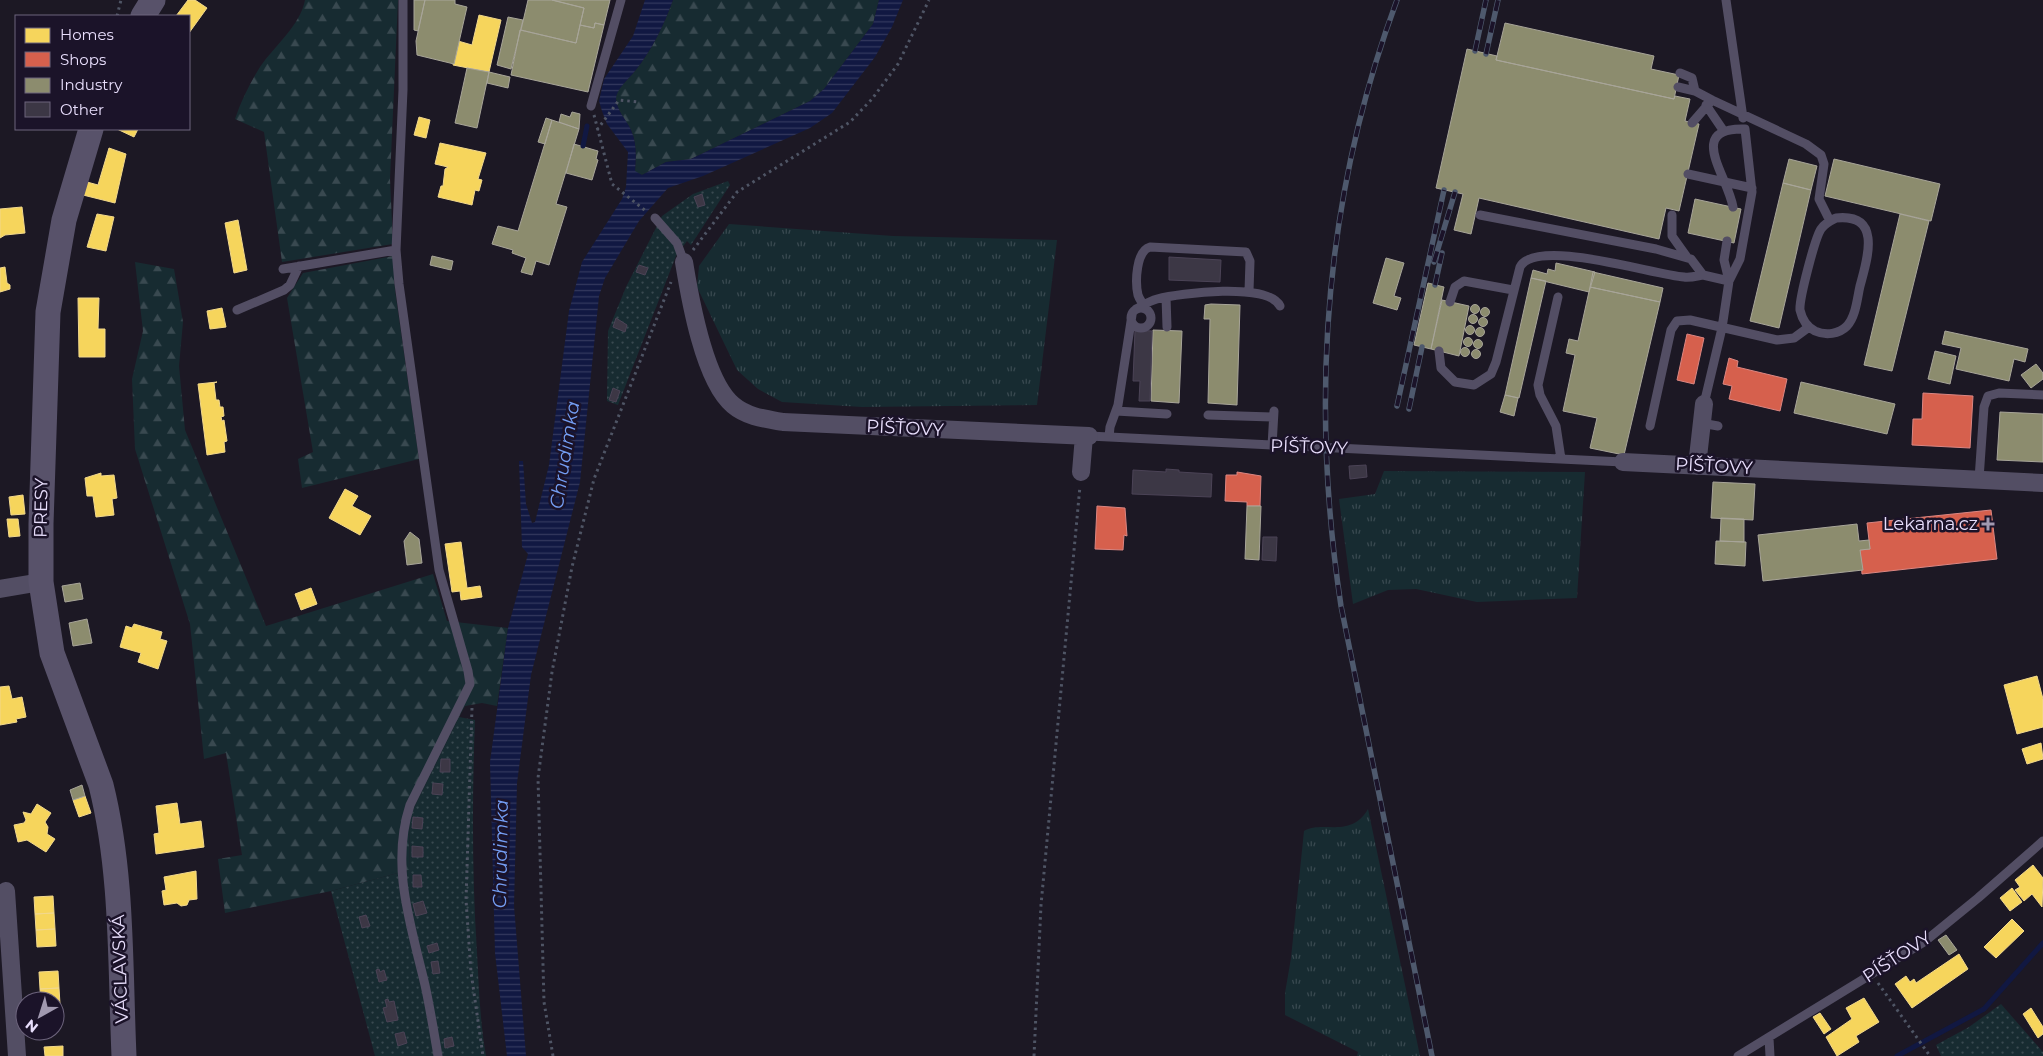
<svg xmlns="http://www.w3.org/2000/svg" width="2043" height="1056" viewBox="0 0 2043 1056" font-family="Montserrat,sans-serif">
<style>
.grass{fill:url(#grass-tufts)}
.forest{fill:url(#forest-firs)}
.garden{fill:url(#garden-dots)}
.water{fill:url(#water-rules)}
.homes{fill:#f6d55c;stroke:#f2d88c}
.shops{fill:#d6604d;stroke:#db8682}
.industry{fill:#8c8c6e;stroke:#a8a599}
.lines{fill:none;stroke-linecap:round;stroke-linejoin:round}
.stream{stroke:#111842;stroke-width:5}
.building{fill:#3c3745;stroke:#4b4356}
.path{stroke:#4f5565;stroke-width:3;stroke-dasharray:2.5 4;stroke-linecap:butt}
.lane{stroke:#534e64;stroke-width:9}
.street{stroke:#534e64;stroke-width:18}
.secondary{stroke:#58526a;stroke-width:25}
.rail-casing{stroke:#4e596d;stroke-width:5.5}
.rail{stroke:#1b1329;stroke-width:4;stroke-dasharray:11;stroke-linecap:butt}
.poi-dot{fill:#a199b0;stroke:#1b1329;stroke-width:2}
.labels{text-anchor:middle;stroke-width:5;stroke-linejoin:round;paint-order:stroke}
.street-label{font-size:18px;fill:#e8defc;stroke:#1b1329}
.poi-label{font-size:18px;fill:#e8defc;stroke:#1b1329;text-anchor:end}
.water-label{font-size:19px;font-style:italic;fill:#749ef4;stroke:#1b1329}
</style>
<defs>
<pattern id="grass-tufts" width="24" height="20" patternUnits="userSpaceOnUse" patternTransform="scale(1.25)"><rect width="24" height="20" fill="#172b31"/><path d="M3 7l-1-3M5 7V3M7 7l1-3M15 17l-1-3M17 17v-4M19 17l1-3" fill="none" stroke="#394950"/></pattern>
<pattern id="forest-firs" width="22" height="20" patternUnits="userSpaceOnUse" patternTransform="scale(1.25)"><rect width="22" height="20" fill="#172b31"/><path d="M5 1l3.5 6h-7zM16 11l3.5 6h-7z" fill="#394950"/></pattern>
<pattern id="garden-dots" width="8" height="8" patternUnits="userSpaceOnUse" patternTransform="scale(1.25)"><rect width="8" height="8" fill="#172b31"/><path d="M2 2h.1M6 6h.1" fill="none" stroke="#394950" stroke-width="1.8" stroke-linecap="round"/></pattern>
<pattern id="water-rules" width="6" height="5" patternUnits="userSpaceOnUse" patternTransform="scale(1.25)"><rect width="6" height="5" fill="#111842"/><path d="M0 2.5h6" fill="none" stroke="#34395e"/></pattern>
</defs>
<rect width="100%" height="100%" fill="#1c1824"/>
<path class="grass" d="M729 224 893 236 1057 240 1037 405 862 407 782 402 758 389 737 370 697 287 699 266Z
M1384 471 1585 472 1577 598 1477 602 1416 589 1388 590 1353 604 1339 499 1375 494Z
M1368 809 1420 1056H1357L1358 1052 1285 1015V993L1291 958 1304 831C1322 820 1351 839 1368 809Z"/>
<path class="forest" d="M305 0H398L390 179 393 244 282 262 264 132 235 119C241 101 250 83 260 67 275 45 300 26 305 0Z
M673 0H879L873 24 824 89 810 101 691 159 666 162 642 175 635 172C636 157 637 143 631 130 626 120 617 111 616 99 615 89 629 79 635 71 652 50 664 25 673 0Z
M393 256 395 290 419 459 302 488 298 459 313 452 287 298 303 273Z
M135 262 174 269 183 322 179 366 185 430 266 626 433 574 447 621 508 628 497 706 482 703 465 706 459 717 410 816 409 870 331 891 225 913 218 859 242 855 226 753 204 759 190 624 135 449 132 379 143 331Z"/>
<path class="garden" d="M728 181 730 185 691 245 687 241 676 256 618 405 607 401 608 331 626 287 662 216 693 194Z
M459 717 475 720C472 798 472 875 477 953 479 988 480 1022 486 1056H375L331 891 409 870 410 816Z
M2001 1004 2043 1052V1056H1941L1936 1045 1969 1027Z"/>
<path class="water" d="M645 0H673C664 25 652 50 635 71 629 79 616 89 616 99 617 111 626 119 631 130 637 143 636 157 635 171L642 175 666 162 691 159 810 101 824 89 873 24 879 0H903L892 27 875 57 832 113 810 128 703 176 668 188 639 221 605 278 599 296 580 482 531 675 517 783 514 906 526 1056H507L495 953 490 762 508 628 528 554 522 547 519 461H523L526 504 532 523 535 522 549 465 569 311 582 262 622 199 626 187 628 152 607 124 602 111 599 101 604 79 633 36Z"/>
<path class="homes" d="M188 0H195L207 8 189 33V16H176Z
M479 15 501 20 489 72 453 65 458 41 472 45Z
M419 117 430 120 426 138 414 135Z
M117 129H138L134 137Z
M440 143 486 153 478 179 482 180 479 191 475 190 472 205 438 197 441 186H443L445 169 448 167 435 164Z
M109 148 126 154 115 203 83 195 87 182 98 185Z
M22 207 25 233 5 235 0 238V209Z
M97 214 114 217 106 251 87 247Z
M238 220 247 270 234 273 225 223Z
M5 267 7 283 10 285V289L0 292V268Z
M78 298H99L98 329H105V357H79Z
M222 308 226 327 210 329 207 311Z
M217 382 214 383 216 400H219L220 407H223L224 416 221 417 222 421 224 420 227 441 224 442 225 452 207 455 198 384Z
M101 473V476L114 475 117 498 112 499 114 515 96 517 93 496H87L85 478Z
M345 489 358 496 352 506 371 516 360 535 329 518Z
M23 495 25 514 11 515 9 497Z
M7 519H18L20 536 9 537Z
M461 542 467 588 480 586 482 597 461 600 460 591 452 592 445 544Z
M311 588 317 604 301 610 295 594Z
M134 624 162 632 160 639 167 641 158 669 138 662 141 653 120 647 126 626 132 628Z
M2037 676 2043 699V727L2017 734 2004 685Z
M9 686 12 699 22 697 26 717 16 719 17 722 0 725V687Z
M2041 743 2043 759 2027 764 2022 749Z
M85 796 91 813 79 817 73 800Z
M177 803 180 824 201 821 204 847 156 854 154 834 159 833 156 806Z
M37 804 51 813 45 822 48 827 47 834 55 839 46 852 27 840 18 842 14 825 24 823 26 820 23 812 31 814Z
M2033 865 2043 878 2042 907 2032 894 2024 901 2015 890 2020 887 2015 880Z
M196 871 197 899 189 900 187 905 181 906 177 903 164 905 162 891 166 890 164 877Z
M2012 888 2022 902 2010 911 2000 898Z
M53 896 54 913 35 914 34 897Z
M54 913 55 929 36 930 35 914Z
M2012 919 2024 931 1996 958 1984 947Z
M55 929 56 946 37 947 36 930Z
M1959 954 1968 969 1912 1008 1895 984 1906 976 1910 982 1914 979 1916 983Z
M58 971 59 988 40 989 39 972Z
M59 988 60 1004H55V1001H41L40 989Z
M1864 998 1879 1022 1856 1036 1859 1042 1837 1056 1826 1037 1852 1019 1846 1008Z
M55 1004H60L62 1021H55Z
M2031 1008 2043 1027V1034L2038 1038 2023 1014Z
M1820 1013 1831 1029 1824 1034 1813 1017Z
M63 1046V1056H45L44 1047Z"/>
<path class="shops" d="M1687 334 1704 338 1694 384 1677 380Z
M1729 358 1738 361 1737 367 1787 379 1780 411 1729 399 1732 386 1723 384Z
M1923 393 1973 396 1970 448 1912 445 1913 419H1922Z
M1237 472 1261 476 1260 506H1247V502L1225 501 1226 475H1237Z
M1097 506 1125 508 1127 536 1124 535 1123 550 1095 549Z
M1991 510 1997 559 1862 574 1860 550 1870 549 1867 523Z"/>
<path class="industry" d="M414 0H425L418 31 414 30Z
M425 0H455V4L467 7 454 64 417 55 416 41Z
M528 0H552L584 8 576 43 521 30Z
M552 0H610L604 25 595 23 594 28 580 25 584 8Z
M508 17 523 20 511 69 497 65Z
M595 23 604 25 588 92 511 75 520 30 576 43 580 25 594 28Z
M1505 23 1654 56 1651 69 1679 75 1674 99 1496 60Z
M1467 49 1497 56 1496 60 1674 99 1675 96 1690 99 1685 121 1699 124 1679 211 1666 208 1659 239 1479 198 1471 234 1454 230 1463 194 1436 188Z
M467 68 489 72 477 128 455 123Z
M489 72 510 77 508 88 487 83Z
M572 112 580 114 579 129 559 122 561 114 570 117Z
M546 118 552 120 545 144 538 142Z
M552 120 579 129 556 204 567 207 549 265 536 261 532 275 521 272 526 258 512 253 513 250 492 244 498 226 518 231Z
M574 144 598 151 596 159 598 160 592 180 566 173Z
M1789 159 1817 166 1811 190 1783 183Z
M1834 159 1940 184 1931 221 1825 196Z
M1783 183 1811 190 1779 328 1750 321Z
M1695 199 1741 209 1734 243 1688 233Z
M1900 214 1929 221 1892 371 1864 365Z
M432 256 453 261 451 270 430 265Z
M1386 258 1404 263 1394 296 1401 298 1397 310 1373 303Z
M1556 263 1595 272 1589 292 1531 278 1533 270 1547 274 1548 269 1555 271Z
M1593 272 1663 288 1660 302 1590 287Z
M1531 278 1546 281 1519 398 1505 395Z
M1428 283 1444 287 1431 349 1414 345Z
M1590 287 1660 302 1624 455 1590 448 1597 418 1563 411 1575 355 1566 353 1569 339 1578 341Z
M1442 300 1469 306 1459 356 1431 349Z
M1211 304 1240 305 1237 405 1208 403 1210 319H1204L1205 305Z
M1470.5 309a4.5 4.5 0 1 1 9 0a4.5 4.5 0 1 1-9 0Z
M1480.5 312a4.5 4.5 0 1 1 9 0a4.5 4.5 0 1 1-9 0Z
M1468.5 319a4.5 4.5 0 1 1 9 0a4.5 4.5 0 1 1-9 0Z
M1478.5 322a4.5 4.5 0 1 1 9 0a4.5 4.5 0 1 1-9 0Z
M1465.5 330a4.5 4.5 0 1 1 9 0a4.5 4.5 0 1 1-9 0Z
M1475.5 332a4.5 4.5 0 1 1 9 0a4.5 4.5 0 1 1-9 0Z
M1153 330 1182 331 1179 403 1151 401Z
M1945 331 2028 349 2025 362 2014 359 2009 381 1956 369 1961 348 1942 344Z
M1463.5 342a4.5 4.5 0 1 1 9 0a4.5 4.5 0 1 1-9 0Z
M1473.5 344a4.5 4.5 0 1 1 9 0a4.5 4.5 0 1 1-9 0Z
M1460.5 352a4.5 4.5 0 1 1 9 0a4.5 4.5 0 1 1-9 0Z
M1471.5 354a4.5 4.5 0 1 1 9 0a4.5 4.5 0 1 1-9 0Z
M1935 351 1956 356 1950 384 1928 379Z
M2036 364 2043 373V379L2031 388 2021 375Z
M1801 382 1895 404 1887 434 1794 413Z
M1505 395 1518 398 1514 416 1500 412Z
M2000 412 2043 414V462L1997 460Z
M1713 482 1755 484 1753 520 1711 518Z
M1247 506H1261L1259 560 1245 559Z
M1721 518 1744 519V542L1720 541Z
M1857 524 1859 541 1869 540 1870 549 1860 550 1863 570 1763 581 1758 535Z
M410 532 419 539 422 563 407 565 404 541Z
M1716 541 1746 542 1745 566 1715 564Z
M80 583 83 599 65 602 62 586Z
M87 619 92 643 73 646 69 623Z
M82 785 85 796 73 800 70 790Z
M1946 935 1957 950 1949 955 1938 940Z"/>
<g class="lines">
<path class="stream" d="M583 146 587 126
M1897 1056 1984 1009 2043 943"/>
</g>
<path class="building" d="M702 194 705 205 698 207 694 197Z
M1169 257 1221 260 1220 282 1169 280Z
M639 265 648 268 645 275 636 272Z
M616 318 627 325 625 332 613 327Z
M1135 330 1152 331 1150 401H1139L1140 381H1133Z
M613 388 620 391 616 402 609 400Z
M1366 465 1367 477 1350 479 1349 466Z
M1166 469 1179 470V472L1212 474 1211 497 1132 494 1133 470 1166 472Z
M1263 537H1277L1276 561 1262 560Z
M441 759H450V772H440Z
M433 783 443 784 442 795 432 794Z
M413 817 423 818 422 829 412 828Z
M412 846 423 847V857H412Z
M413 875H421L422 887H413Z
M423 901 427 913 416 916 413 904Z
M366 915 370 926 362 928 359 917Z
M437 943 439 950 429 953 427 946Z
M438 961 440 973 433 974 431 962Z
M379 969 380 972 384 970 387 980 379 982 376 970Z
M388 999 389 1002 394 1001 398 1020 387 1022 383 1008 387 1007 385 1000Z
M404 1032 407 1043 398 1046 395 1034Z
M452 1037 454 1046 445 1048 444 1039Z"/>
<g class="lines">
<path class="path" d="M117 16 121 0
M594 115 612 184 647 212
M597 130 619 100 638 102
M693 250 737 192 850 122 872 99 898 64 929 0
M472 708 466 900 471 972 483 1056
M1878 983 1930 1056
M553 1056 544 1002 538 778 552 672 572 567 594 479 671 282
M1034 1056 1041 905 1080 486"/>
<path class="lane" d="M403 0V90L396 250 399 284 439 570 468 671 470 684 410 805C390 866 411 925 425 985 430 1008 434 1032 438 1056
M1726 0 1743 118
M1680 73 1692 78 1695 91
M1678 87 1695 91 1712 100 1692 123
M1712 100 1806 144 1821 155 1824 164 1819 199 1830 221
M1706 105 1723 130
M591 106 621 0
M1688 174 1752 188
M1672 215V236L1687 257
M655 218 677 243 684 262
M1836 218C1883 213 1867 260 1860 286 1857 299 1856 316 1847 326 1839 334 1826 336 1815 331 1807 327 1802 319 1800 310 1799 299 1815 238 1821 229 1825 223 1830 221 1836 218Z
M1727 241 1724 260 1729 281 1740 259 1752 192 1745 129C1685 127 1728 176 1733 207
M283 269 396 250
M1703 275 1729 281 1722 328 1704 404
M1166 297 1167 327
M1558 297 1538 385 1540 395 1556 426 1561 459
M1450 302 1455 287 1464 281 1513 290
M1131 318a10 10 0 1 1 20 0a10 10 0 1 1-20 0Z
M1136 309C1142 306 1149 301 1157 299 1180 293 1268 282 1280 306
M237 310 284 290 290 285 299 266
M1149 312C1145 307 1140 301 1138 295 1135 282 1136 251 1150 247L1246 252 1250 261 1249 291
M1439 351 1441 368 1455 382 1474 385 1491 374 1496 362 1520 267C1536 237 1654 275 1684 277 1690 278 1697 276 1703 275L1691 259 1656 249 1480 215
M1116 411 1167 414
M1208 415 1273 417
M1701 423 1718 426
M1650 426 1671 330 1677 321 1690 320 1777 340 1794 338 1809 327
M1089 436 1623 462
M1109 437 1110 427 1118 405 1132 315
M1272 446 1274 411
M1979 479 1984 407 1988 396 1999 393 2043 395
M1769 1038 1770 1056
M1738 1056 1924 942 1978 898 2043 841"/>
<path class="street" d="M684 262C690 299 704 381 733 405 747 417 766 419 783 422L1089 436
M1623 462 2043 483
M1697 466 1704 404
M1081 472 1084 436
M0 589 41 582
M6 891 17 1056"/>
<path class="secondary" d="M143 16 153 0
M91 129 64 220 48 312 41 524V582L52 653 101 785C123 873 120 966 124 1056"/>
<defs>
<path id="rail" d="M1397 0C1324 196 1310 401 1341 606L1432 1056
M1475 51 1486 0
M1486 54 1498 0
M1434 262 1455 192
M1435 285 1442 253
M1397 406 1444 190
M1409 409 1422 347"/>
</defs>
<use href="#rail" class="rail-casing"/>
<use href="#rail" class="rail"/>
</g>
<path class="poi-dot" d="M1985.5 516.5h5v5h5v5h-5v5h-5v-5h-5v-5h5z"/>
<g class="labels">
<g class="street-label">
<text transform="translate(905 428) rotate(3)" y="6">PÍŠŤOVY</text>
<text transform="translate(1309 447) rotate(2)" y="6">PÍŠŤOVY</text>
<text transform="translate(1714 466) rotate(3)" y="6">PÍŠŤOVY</text>
<text transform="translate(41 508) rotate(-89)" y="6">PRESY</text>
<text transform="translate(1897 957) rotate(-33)" y="6">PÍŠŤOVY</text>
<text transform="translate(120 969) rotate(-92)" y="6">VÁCLAVSKÁ</text>
</g>
<g class="poi-label">
<text x="1978" y="530">Lekarna.cz</text>
</g>
<g class="water-label">
<text transform="translate(564 455) rotate(-81)" y="7">Chrudimka</text>
<text transform="translate(500 854) rotate(-89)" y="7">Chrudimka</text>
</g>
</g>
<rect x="15" y="15" width="175" height="115" fill="#1b1329" stroke="#6d647d"/>
<rect x="25" y="28" width="25" height="15" fill="#f6d55c" stroke="#6d647d"/>
<text x="60" y="40" font-size="15" fill="#e8defc">Homes</text>
<rect x="25" y="52" width="25" height="15" fill="#d6604d" stroke="#6d647d"/>
<text x="60" y="65" font-size="15" fill="#e8defc">Shops</text>
<rect x="25" y="78" width="25" height="15" fill="#8c8c6e" stroke="#6d647d"/>
<text x="60" y="90" font-size="15" fill="#e8defc">Industry</text>
<rect x="25" y="102" width="25" height="15" fill="#3c3745" stroke="#6d647d"/>
<text x="60" y="115" font-size="15" fill="#e8defc">Other</text>
<g transform="translate(40 1016) rotate(219)"><circle r="24" fill="#1b1329" stroke="#6d647d"/>
<path d="M0-4L9 19L0 12L-9 19Z" fill="#a199b0"/>
<text y="-8" font-size="14" font-weight="bold" text-anchor="middle" fill="#e8defc">N</text>
</g>
</svg>
